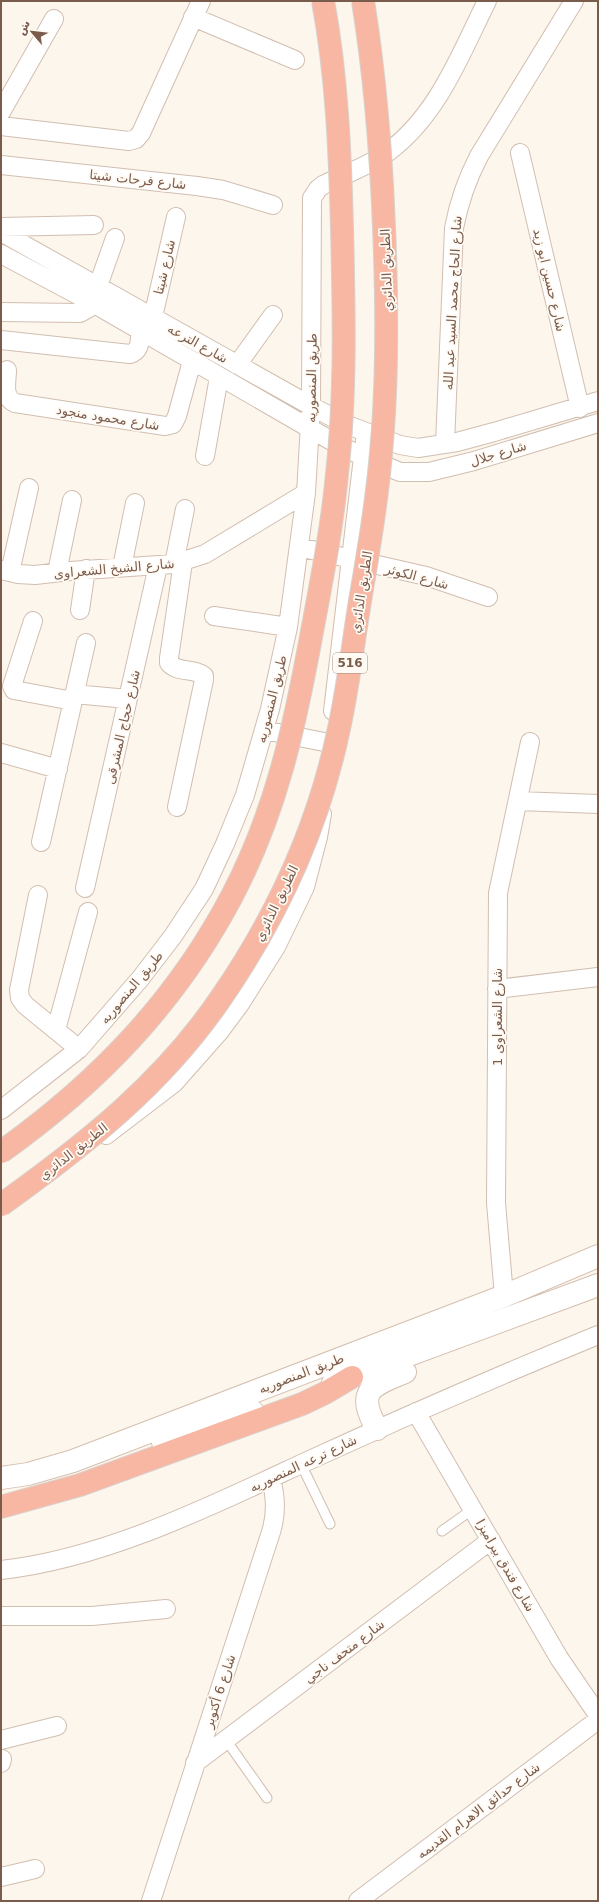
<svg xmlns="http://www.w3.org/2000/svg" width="599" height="1902" viewBox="0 0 599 1902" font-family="'DejaVu Sans',Vazirmatn,sans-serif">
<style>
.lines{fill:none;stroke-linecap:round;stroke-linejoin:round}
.service-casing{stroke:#d1beb0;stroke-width:11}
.minor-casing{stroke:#d1beb0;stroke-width:20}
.secondary-casing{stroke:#d6c0b0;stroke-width:24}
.motorway-casing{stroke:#dad1cd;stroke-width:24}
.service{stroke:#fff;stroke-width:9}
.minor{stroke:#fff;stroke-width:18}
.secondary{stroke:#fff;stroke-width:22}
.motorway{stroke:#f7b7a3;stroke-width:22}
.motorway-bridge-casing{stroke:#dad1cd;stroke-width:24;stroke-linecap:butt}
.motorway-bridge{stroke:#f7b7a3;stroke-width:22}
.labels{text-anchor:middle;stroke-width:3.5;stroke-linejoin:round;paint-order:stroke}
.shield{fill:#fffaf3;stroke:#a28b7f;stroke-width:1}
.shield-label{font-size:12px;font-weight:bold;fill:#7a5c4d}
.street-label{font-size:13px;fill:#7a5c4d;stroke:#fffaf3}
</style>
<rect width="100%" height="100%" fill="#fdf6ec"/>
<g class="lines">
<defs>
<path id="service" d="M301 1464 330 1524
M442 1531 473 1509
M226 1740 267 1798"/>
<path id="minor" d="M193 17 295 60
M1 112 54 19
M1 126 129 141 136 139 141 133 201 1
M520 153 580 408
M1 165 197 186 223 190 273 205
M1 227 94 225
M1 232 311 406 345 424 400 445 418 448 457 442 494 432 598 401
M1 254 91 302 342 447 400 472H429L474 461 598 423
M98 286 115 238
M1 312 80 313 89 308 91 302
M153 317 176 217
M1 340 130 354C141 351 139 341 141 331
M237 365 273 315
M7 370C7 382 2 397 15 403L165 426 173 424 177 416 192 361
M445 444 454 228C459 202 467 179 479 156L574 1
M205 456 219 377
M299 547 426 576 488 597
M174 564 185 509
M122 567 135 503
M1 570 18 574 35 575 70 571 174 564 205 554 306 493
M10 572 29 488
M57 572 72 500
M80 610 86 569
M214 616 288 627
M33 621 12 686 14 690 73 701
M74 694 128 699
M333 711 366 432
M264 730 329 743
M1 753 58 769
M518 801 598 804
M177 807 204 680V676C195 668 177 673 169 663V658L183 562
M41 842 86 643
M85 888 158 566
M38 895 19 990 20 998 25 1005 79 1049
M497 989 598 977
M56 1030 88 912
M1 1110 79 1049 140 979 173 936 204 889 225 844 245 795 270 709 288 627 306 493 311 406 312 198 318 189 323 185C342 176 372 164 388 152 438 115 460 55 487 1
M106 1135 174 1083 220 1031 240 1004 276 947 305 887 318 837 322 814
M504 1296 496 1203 498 893 530 742
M416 1412 559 1658 598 1715
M1 1570C103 1559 209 1507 301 1464 399 1419 498 1376 598 1335
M1 1616H92L166 1609
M1 1740 57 1726
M1 1763 2 1759
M195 1763 491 1540
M1 1877 35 1869
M151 1901 271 1532C277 1513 276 1497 271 1479
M358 1901 598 1720"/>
<path id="secondary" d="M333 1383 598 1285
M377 1429C356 1391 370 1386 405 1372
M163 1442 252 1411
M1 1478 28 1474 73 1461 504 1296 598 1256"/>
<path id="motorway" d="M1 1507 80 1485 302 1404 325 1393 352 1377"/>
</defs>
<use href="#service" class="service-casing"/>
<use href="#minor" class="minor-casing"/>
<use href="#secondary" class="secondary-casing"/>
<use href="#motorway" class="motorway-casing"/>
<use href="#service" class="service"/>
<use href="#minor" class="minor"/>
<use href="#secondary" class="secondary"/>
<use href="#motorway" class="motorway"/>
<defs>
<path id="motorway-bridge" d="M1 1152C98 1083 176 1002 232 896 276 812 294 729 311 637 321 583 332 529 337 474 346 393 344 310 342 228 340 152 337 76 323 1
M1 1205C86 1144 164 1083 223 995 277 916 318 826 338 733 348 689 353 644 360 601 369 548 378 495 382 441 388 370 387 299 384 227 381 151 375 76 363 1"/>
</defs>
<use href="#motorway-bridge" class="motorway-bridge-casing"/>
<use href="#motorway-bridge" class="motorway-bridge"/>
</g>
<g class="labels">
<rect class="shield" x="333" y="653" width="34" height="20" rx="3"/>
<g class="shield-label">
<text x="350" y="667">516</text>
</g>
<g class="street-label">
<text transform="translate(138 179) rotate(6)" y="5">شارع فرحات شيتا</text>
<text transform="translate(164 267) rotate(-77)" y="5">شارع شيتا</text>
<text transform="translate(386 270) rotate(-92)" y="5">الطريق الدائري</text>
<text transform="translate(550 280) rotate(77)" y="5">شارع حسين ابو زيد</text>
<text transform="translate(452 303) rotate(-87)" y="5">شارع الحاج محمد السيد عبد الله</text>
<text transform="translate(198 343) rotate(29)" y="5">شارع الترعه</text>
<text transform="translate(311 378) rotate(-89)" y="5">طريق المنصوريه</text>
<text transform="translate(108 417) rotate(9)" y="5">شارع محمود منجود</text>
<text transform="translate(498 453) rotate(-17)" y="5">شارع جلال</text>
<text transform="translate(114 568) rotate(-5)" y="5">شارع الشيخ الشعراوى</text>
<text transform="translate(417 576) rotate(15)" y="5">شارع الكوثر</text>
<text transform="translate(361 592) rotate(-81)" y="5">الطريق الدائري</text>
<text transform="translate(271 699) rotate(-76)" y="5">طريق المنصوريه</text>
<text transform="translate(122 727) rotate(-77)" y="5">شارع حجاج المشرقى</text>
<text transform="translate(276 903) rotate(-64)" y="5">الطريق الدائري</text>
<text transform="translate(131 987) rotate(-50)" y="5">طريق المنصوريه</text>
<text transform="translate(497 1017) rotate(-90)" y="5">شارع الشعراوى 1</text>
<text transform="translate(73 1151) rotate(-38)" y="5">الطريق الدائري</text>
<text transform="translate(301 1373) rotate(-21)" y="5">طريق المنصوريه</text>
<text transform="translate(303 1463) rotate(-25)" y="5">شارع ترعه المنصوريه</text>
<text transform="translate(506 1565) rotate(60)" y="5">شارع فندق بيراميزا</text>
<text transform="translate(344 1651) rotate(-37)" y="5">شارع متحف ناجي</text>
<text transform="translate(219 1691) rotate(-72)" y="5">شارع 6 أكتوبر</text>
<text transform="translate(478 1810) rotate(-37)" y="5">شارع حدائق الاهرام القديمه</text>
</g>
</g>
<rect width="599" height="1902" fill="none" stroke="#7a5c4d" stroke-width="4"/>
<g transform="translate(32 32) rotate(298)" stroke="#fffaf3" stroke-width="3" paint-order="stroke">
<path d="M0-3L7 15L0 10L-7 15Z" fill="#7a5c4d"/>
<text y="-6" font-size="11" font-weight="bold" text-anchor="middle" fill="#7a5c4d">ش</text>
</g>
</svg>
